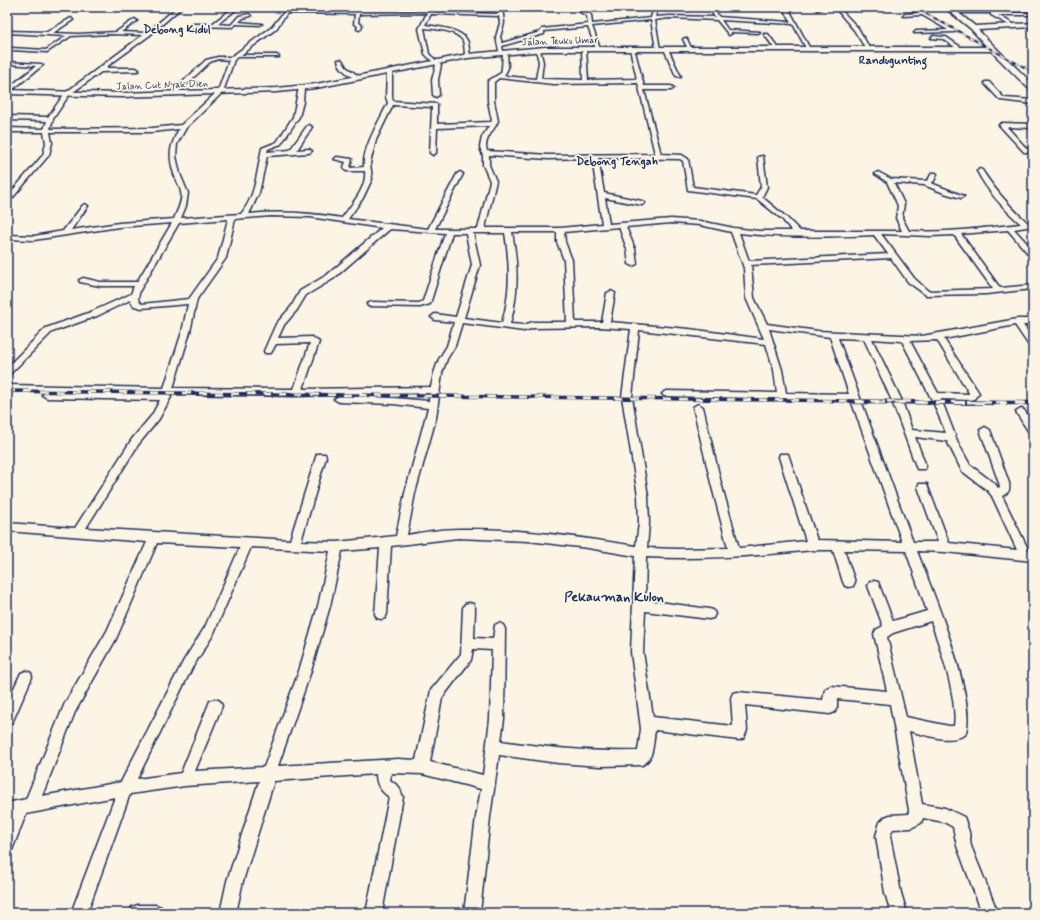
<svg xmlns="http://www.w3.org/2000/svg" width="1040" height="920" viewBox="0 0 1040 920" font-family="Mynerve,sans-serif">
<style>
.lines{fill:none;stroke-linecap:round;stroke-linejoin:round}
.street-casing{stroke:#1b2f5e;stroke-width:3}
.secondary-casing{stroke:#1b2f5e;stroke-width:3}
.street{fill:#fcf5e5;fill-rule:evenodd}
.secondary{fill:#fcf5e5;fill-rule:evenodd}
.rail-far2-casing{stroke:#1b2f5e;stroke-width:2}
.rail-far1-casing{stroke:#1b2f5e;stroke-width:3.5}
.rail-casing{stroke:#1b2f5e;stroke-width:4.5}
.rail-far2{stroke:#fcf5e5;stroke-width:1.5;stroke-dasharray:4.5;stroke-linecap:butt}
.rail-far1{stroke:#fcf5e5;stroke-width:2.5;stroke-dasharray:8;stroke-linecap:butt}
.rail{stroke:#fcf5e5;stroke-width:3;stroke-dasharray:10;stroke-linecap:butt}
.labels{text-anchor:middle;stroke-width:3.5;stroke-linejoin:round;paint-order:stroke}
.far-street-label{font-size:10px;fill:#1b2f5e;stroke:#fcf5e5}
.far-quarter-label{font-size:12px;font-weight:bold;fill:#1b2f5e;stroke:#fcf5e5}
.quarter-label{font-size:14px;font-weight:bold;fill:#1b2f5e;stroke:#fcf5e5}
</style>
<rect width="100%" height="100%" fill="#fcf5e5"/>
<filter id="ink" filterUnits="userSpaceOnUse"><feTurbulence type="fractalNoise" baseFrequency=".025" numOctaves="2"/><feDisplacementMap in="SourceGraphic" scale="8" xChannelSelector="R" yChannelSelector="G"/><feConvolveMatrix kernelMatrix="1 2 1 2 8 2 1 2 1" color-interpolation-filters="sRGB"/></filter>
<g filter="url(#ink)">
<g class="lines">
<defs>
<path id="street" d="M177 7H182L150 35 105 68H136L139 70 138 71 101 72 69 95 53 119 50 129 152 128 181 125 218 91 229 60 218 59 210 62 175 95H171V93L206 60 218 57H231L272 27 288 7H292L289 11H429L431 7H435L433 12 499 14 498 7H502L504 23 500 37 502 43 540 32 542 29 588 24 587 16 580 12 579 7H583L584 10 591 15 592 24 651 18 654 7H658L655 17 669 16 715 17 708 7H712L719 17 791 22 787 14 781 7H785L791 13 810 49 806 48 793 24 721 20 728 30 760 32 758 33 730 32 731 34 729 35 717 20 669 18 655 20 660 49 658 50 656 49 651 20 592 26 600 49 598 50 596 49 588 27 544 31V34L502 46 503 51 507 52 508 68 504 76 536 79 539 62 536 50 538 49 540 50 543 62 541 79 583 80 582 49 584 48 586 49 588 80 637 79 630 49 634 48 644 86H671L674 88 671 90H644L661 154 682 155 688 159 693 187 756 195 761 187 758 157 763 156 767 187 762 197 786 217 800 231H902L896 218 898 206 895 199 887 182 875 174 878 172 891 179 925 181 928 180 932 173H936L937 174 934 181 931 183 964 196 961 198 944 193 924 185 894 183 904 204 902 218 909 231C947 233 984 228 1021 224 1003 208 988 192 977 171L980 169 982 170C995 190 1010 207 1028 223L1033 222V226L1014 229 1033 250V256H1030L1008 230 961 234 1000 288 1033 285V289L986 294 926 295 908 282 891 258 751 265 754 298 767 324 818 331 922 336 1017 319H1033V325H1023L1033 339V348L1030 347 1015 325 944 339 979 393 974 399 971 400 941 399 958 443 970 465 995 484 998 488 1000 487 999 483 980 430 985 427 990 430 1009 483C1010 491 1009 492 1002 496L1029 551H1033V561L945 552 917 551C931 588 979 701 965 735 947 744 927 735 909 731L922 804 945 808 964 817 969 832 971 846 998 913H982L957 846 953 827 944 822 923 818 921 823 911 828 893 829 890 836 901 893 907 913H891L885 893 876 836 880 822 885 817 890 815 909 814V810L890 704 837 699V707L835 712 830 714 745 705 747 730 744 738 739 740 655 730C653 742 654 760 642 765L600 766 558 763 499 755 490 817 480 913H464L476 817 481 789 422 774 391 773 390 780 399 787 403 797 382 913H366L389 797C381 791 376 785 376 774L274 781 243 881 236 913H220L227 881 259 781 185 786 130 794 87 913H71L115 797 26 814 12 850 7 852V826L10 817H7V803L26 799 65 703 107 631 147 542 7 531V523L75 528 132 439 152 415 160 400 47 398 42 395 47 392 7 391V385L164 388 182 332 188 304 142 308 134 306 130 300 97 316 52 332 10 374 7 375V367L46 328 91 312 131 294 134 286H100L80 282 79 280 83 278 100 282H137L172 223 119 227 34 240 7 239V235L34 236 63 231 83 205 85 204 88 206 71 230 119 223 174 219C177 211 183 201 181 192 180 186 176 180 174 174 168 155 170 146 179 129L152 132H50L52 143 49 155 9 202 7 203V197L43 155 46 143 44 132H7V128L44 129 47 121 7 120V116L48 117 65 93 143 35 109 34 71 36 47 52 11 50 9 49 11 48 46 50 66 36 7 33V31L47 32 71 18 73 20 53 33 79 34 116 32 135 19 137 21 121 32 147 33ZM287 13 355 14 354 24 358 26 357 29 359 30 361 29 362 25 358 23 359 14 427 13 419 29 425 54 436 65 432 80 433 95 436 97 439 95 438 80 441 65 429 54 424 28C435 29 457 30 463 41 465 46 464 52 466 57L470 56C469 51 469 44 467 40 459 28 438 27 425 25L431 14 499 16 500 23 496 37 499 51 503 52 502 68 501 73 488 81V101L492 121 491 122 437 124V104L393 101 392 97V72L387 71 386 97 388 103C380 120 362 148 364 167L350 168 352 159 337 157 334 159 346 162 344 167 346 171H365C367 188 352 204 342 218 311 213 280 211 249 214L259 193 267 156 309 153 312 151 309 149 297 150 312 127 309 125 307 126 290 150 267 152 268 149 281 144 299 117 303 102 304 88 299 87 293 117 277 142 262 148C257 171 256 196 241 214L181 218 186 206 188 193 180 174 176 156 177 144 186 128 223 92 234 60 237 57H279L277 55H241L276 29ZM499 78 553 84 638 83 655 154 548 155 487 151C483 139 494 131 498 121L494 101V82ZM393 105 432 107 430 153 433 155 436 153 437 128 489 126 482 137 480 147 483 156V165L490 181 478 229H435L463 174 460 172 457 174 428 229 348 219 363 198 372 179 370 163 376 140ZM489 155 548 159 592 158 602 224 560 228H485L496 181 489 165ZM598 158 680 159 683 161 688 190 757 199 782 219 792 231H759L734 228 700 221 671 219 609 224 605 198 642 205 645 203 642 201 604 193ZM271 216 310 217 382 228 327 275 300 291 291 307 276 324 264 351 265 353H271L276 344 310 343 294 389 173 388 190 332 197 299 226 258 235 219ZM228 219 218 258 189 299 142 304 139 302 138 298 140 290 179 223ZM671 223 700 225 731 232 744 268 746 298 764 339 689 329 610 322 615 293 611 291 607 293 602 322H575L572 260 565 242 564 232 619 227 627 249 629 264 633 266 637 264 635 249 626 227ZM390 229 445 233 423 301 419 303 371 302 367 304 368 306 420 307 430 304 452 233H466L472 265 456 317 435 314 431 317 435 320 454 322 447 346 439 359 434 373 431 387 303 389 319 342 312 337 278 338 284 325 297 310 306 295 333 279ZM512 232H557V242L564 260 567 322H533L524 325 510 324C519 293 518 264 512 232ZM473 233H505C510 264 511 292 502 323L464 318 480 265ZM739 233C783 238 829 237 874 235L888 254 749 261ZM881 234 930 236 954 235 993 289 928 291 914 278ZM462 323 524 331 534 328 599 327 631 329 622 397 638 496 639 523 636 546C578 537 518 528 459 529 442 529 424 532 407 535L415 493 436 418 442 373 447 359 455 346ZM769 329 830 337 849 394 786 393 782 370ZM639 330 766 344 774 370 777 393 667 391 664 392 662 394 664 396 851 400 902 542 817 540 789 457 788 454H780L779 457 806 541 739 548 721 483 703 407 698 404 693 407 711 483 728 548 678 549 647 548 649 523 648 496 632 397ZM838 338 864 339 892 401 917 469H925L926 466 915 437 947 441 962 471 987 490 992 496 1017 550 949 543 928 487 927 484H919L918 487 938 542H913ZM872 339 902 341 933 402 946 433 912 430 902 401ZM937 340 969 393V394L938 393 910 341ZM430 393 429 401 393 398 339 396 334 399 339 402 393 404 428 408 405 493 396 536 337 542 301 541 326 457 325 454H317L316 457 290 540 86 528 138 445 159 419 171 397 167 394 297 396ZM458 538 528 541 588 548 635 556 631 652 641 729 638 751C591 752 548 748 501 741L504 719 505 629 503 625 499 623 495 625 493 639 474 638 475 608 473 604 469 603 465 604 463 608 461 654 431 690 430 695 416 760 398 759 278 766 311 671 330 606 342 551 380 548 375 614 377 618 381 619 385 618 387 614 391 546ZM157 543 240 547 205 627 184 660 121 782 42 796 75 712 116 639ZM251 547 330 551 318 606 299 671 264 767 195 771 222 706 220 701 215 699 210 701 181 773 137 779 192 668 213 635ZM813 550H833L843 582 845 586 849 587 853 586 855 582 844 550 906 551 927 611 893 621 878 582 874 581 870 582 868 586 883 626 876 630 874 634 887 691 831 686 825 689 823 700 738 692 733 693 731 698 733 726 653 717 643 652 645 611 709 619 713 618 715 614 713 610 709 609 645 600 646 557C702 560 757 556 813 550ZM931 621C940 648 958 698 954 726H949L906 717 887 637 893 633ZM473 649 492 650 490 719 483 775 430 762 442 698 471 660Z
M234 7H238L232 13 217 24 231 25 239 16 249 14 251 16 243 18 239 22 262 24 260 25 236 24 232 27 192 26 190 25 192 24H212Z
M816 7H820L821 9 817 10Z
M869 7H873L874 9 870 10Z
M908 7H913L956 31 954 32 914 33 916 31 948 30 922 15 903 16 905 14 918 13Z
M837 10H841L858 28 870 49H866L854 30Z
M954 11 1033 13V15H998L1013 24 1011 26 991 15V13H952Z
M764 34H768L779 49H775Z
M933 36 946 37 962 48 958 49 943 39 931 38Z
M685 38 687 39 692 50 688 49 683 39Z
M666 48 668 49 681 77 676 76 664 49Z
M338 60H342L346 67 360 77V79C351 79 339 68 338 60Z
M7 62 41 64 43 65 7 94V89L36 66 7 64Z
M985 82H989L1004 98 1033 100V104L1000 100 985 84Z
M1002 123 1033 124V128L1007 127 1028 150V152H1024L1000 126 999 125Z
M1021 409 1024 410 1033 424V436L1030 434 1016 412Z
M26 671 31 673 32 677 12 723 7 725V703L21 673Z
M138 905H155L161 907 163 913H130L132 907Z"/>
<path id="secondary" d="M944 7H951L975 26 1033 23V27L978 30 1005 57 1033 84V90H1030L991 51H545L468 58 316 88 277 92 121 97 7 94V90L121 93 277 88 316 84 468 54 545 47H987L971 29Z"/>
</defs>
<use href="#street" class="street-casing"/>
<use href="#secondary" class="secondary-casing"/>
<use href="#street" class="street"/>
<use href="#secondary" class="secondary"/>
<defs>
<path id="rail-far2" d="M914 7 1033 72"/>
<path id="rail-far1" d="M7 391 1029 403"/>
<path id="rail" d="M855 402 1033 403"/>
</defs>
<use href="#rail-far2" class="rail-far2-casing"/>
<use href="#rail-far1" class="rail-far1-casing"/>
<use href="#rail" class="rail-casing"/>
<use href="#rail-far2" class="rail-far2"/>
<use href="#rail-far1" class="rail-far1"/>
<use href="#rail" class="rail"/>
</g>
</g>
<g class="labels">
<g class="far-street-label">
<text transform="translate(560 40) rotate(-2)" y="4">Jalan Teuku Umar</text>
<text transform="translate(162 84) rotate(-2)" y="4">Jalan Cut Nyak Dien</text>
</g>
<g class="far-quarter-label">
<text x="177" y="33">Debong Kidul</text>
<text x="893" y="64">Randugunting</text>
<text x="617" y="165">Debong Tengah</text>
</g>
<g class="quarter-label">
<text x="614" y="601">Pekauman Kulon</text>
</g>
</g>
<rect width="1040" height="920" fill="none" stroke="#fcf5e5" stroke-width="24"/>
<rect x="12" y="12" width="1016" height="896" fill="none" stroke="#1b2f5e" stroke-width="1.5" filter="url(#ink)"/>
</svg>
